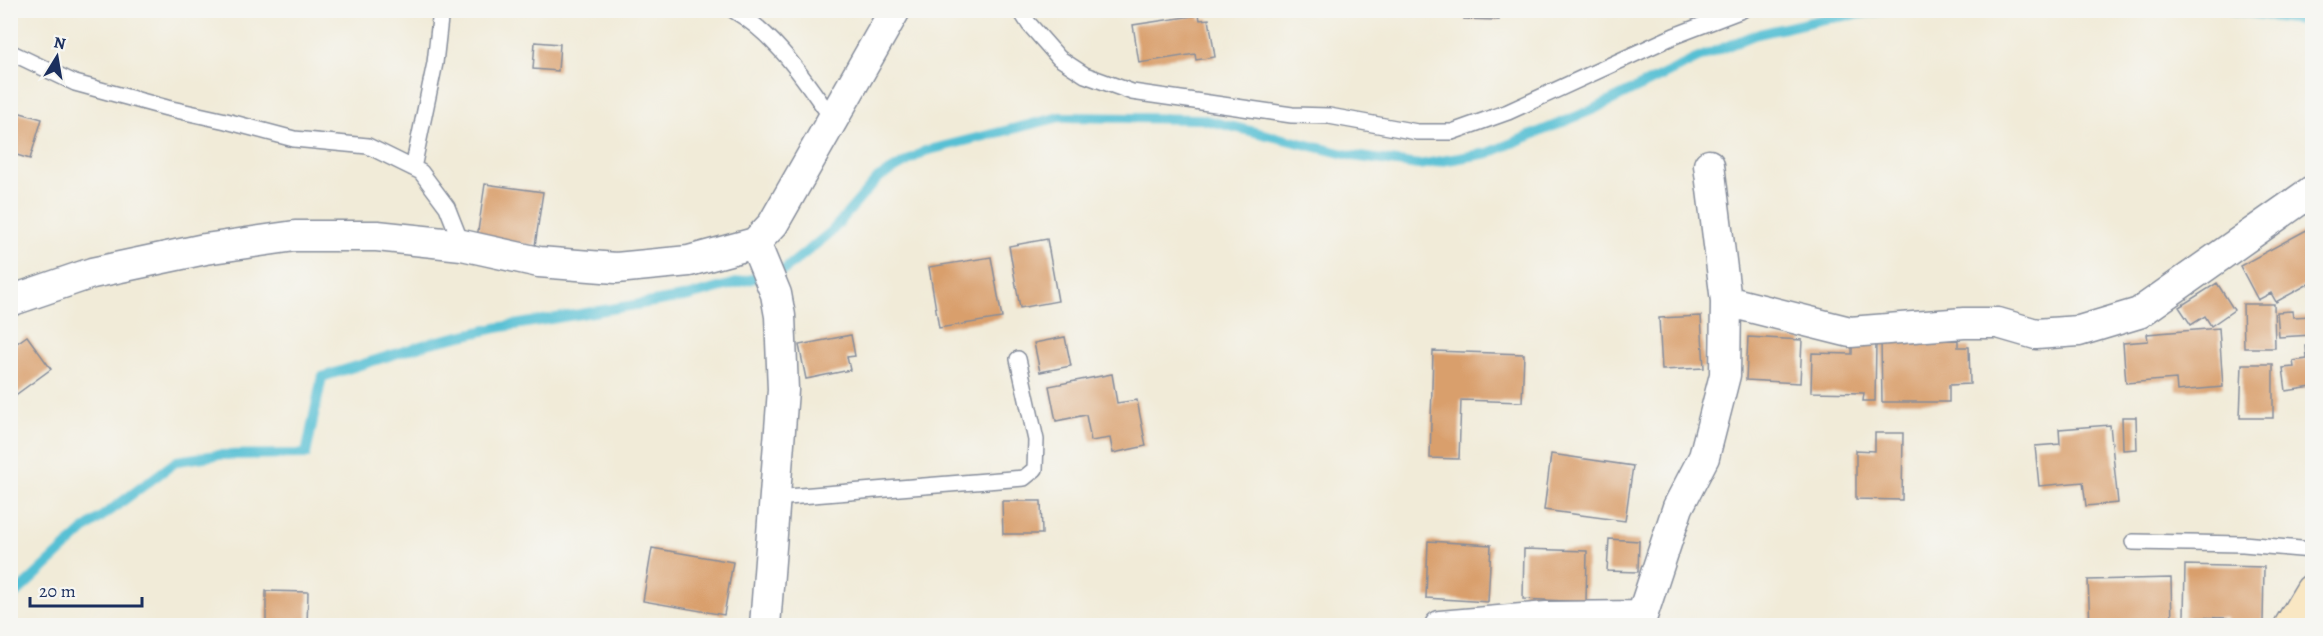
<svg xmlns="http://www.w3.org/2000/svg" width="2323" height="636" viewBox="0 0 2323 636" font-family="Alegreya,serif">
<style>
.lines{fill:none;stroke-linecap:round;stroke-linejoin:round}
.stream{stroke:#57c0d4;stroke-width:10}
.building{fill:#d99f6c}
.lane-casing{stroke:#868d9b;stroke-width:18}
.street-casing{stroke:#868d9b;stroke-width:33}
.secondary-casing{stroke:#868d9b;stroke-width:36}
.lane{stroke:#fff;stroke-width:15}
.street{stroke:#fff;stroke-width:30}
.secondary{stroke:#f9e7c3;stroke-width:33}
</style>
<rect width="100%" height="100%" fill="#f6f6f2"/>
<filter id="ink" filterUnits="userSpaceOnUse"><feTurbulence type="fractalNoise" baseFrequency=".0167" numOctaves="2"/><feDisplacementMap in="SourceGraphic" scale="12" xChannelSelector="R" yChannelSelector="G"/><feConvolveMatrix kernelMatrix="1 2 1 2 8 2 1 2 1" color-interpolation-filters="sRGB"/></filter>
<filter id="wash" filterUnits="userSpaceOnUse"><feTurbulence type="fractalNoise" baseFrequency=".008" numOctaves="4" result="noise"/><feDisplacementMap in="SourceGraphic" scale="24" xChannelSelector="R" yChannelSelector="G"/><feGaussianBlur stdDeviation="1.35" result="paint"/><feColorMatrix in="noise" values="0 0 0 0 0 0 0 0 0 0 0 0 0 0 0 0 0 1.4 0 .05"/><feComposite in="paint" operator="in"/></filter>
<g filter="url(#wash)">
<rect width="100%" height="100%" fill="#f1ebd8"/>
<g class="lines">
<path class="stream" d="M2230 10 2312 22
M10 599 85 529 177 461 217 455 306 454 322 377 430 343 496 328 689 296 784 270 831 232 878 178 925 151 1060 117 1201 119 1353 156 1419 165 1488 153 1592 110 1696 59 1754 35 1824 19 1887 10"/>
</g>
<g id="blocks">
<path class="building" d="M1465 10H1499V20L1464 19Z
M1199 15 1200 20 1209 19 1215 57 1196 60 1195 54 1139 63 1133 25Z
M535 42 560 44 558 71 533 69Z
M10 110 42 119 30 159 10 153Z
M485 184 543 192 535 246 477 238Z
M2312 227V282L2276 302 2271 293 2258 300 2240 266Z
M1047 239 1058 301 1020 308 1009 246Z
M991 257 1002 318 939 328 929 267Z
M2217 283 2234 310 2211 326 2205 316 2191 325 2179 307Z
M2243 304H2274L2275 348H2244Z
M2292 311 2293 317 2312 316V335L2279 337 2277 312Z
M1701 316 1704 368 1662 370 1659 318Z
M2219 328 2223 387 2177 391 2176 379 2126 383 2123 343 2148 341 2147 334Z
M851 335 855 356 847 357 850 370 806 379 799 345Z
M27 336 51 369 10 399V348Z
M1065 337 1071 366 1040 372 1034 343Z
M1748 337 1802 340 1800 383 1746 380Z
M1958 340V347H1969L1970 384 1949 385V402H1882L1881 341Z
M1852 342 1876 343 1875 401H1863L1864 393 1811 392 1812 353 1852 354Z
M2312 345V387L2286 391 2283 368 2294 367 2293 361 2307 359 2306 346Z
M1433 351 1524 354 1522 402 1461 400 1459 459 1430 458Z
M2242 364H2273V418H2240Z
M1112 374 1117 403 1137 400 1146 446 1113 453 1110 438 1091 441 1086 415 1056 421 1049 386Z
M2122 417H2136L2137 449 2123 450Z
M2110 425 2118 503 2086 506 2083 482 2039 486 2035 446 2060 444 2059 429Z
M1875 433H1903L1902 500 1856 499V450L1875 451Z
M1551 454 1633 466 1625 521 1544 510Z
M1002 501H1041L1042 534H1003Z
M1609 539 1639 541 1638 572 1607 571Z
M1428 541 1491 545 1488 602 1426 598Z
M652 548 733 562 724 615 643 601Z
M1524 549 1587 551 1586 602 1523 599Z
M2185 565 2264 567 2263 623H2256V626H2227V618L2184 617Z
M2171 578 2172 626H2090L2088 580Z
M266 591 308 592 307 626 266 624Z"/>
</g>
</g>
<g filter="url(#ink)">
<use href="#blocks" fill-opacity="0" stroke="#868d9b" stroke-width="1.5"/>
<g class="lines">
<defs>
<path id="lane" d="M733 10C778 36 804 80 834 121
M1020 10 1029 24 1059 58 1085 75 1132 92 1292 115 1329 116 1417 132H1452L1508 112 1674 36 1742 10
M10 52 75 83 167 108 226 121 294 139 368 146 421 172 447 207 462 245
M413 168 435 63 441 10
M775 498 1024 478 1035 469 1036 440 1018 359
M2133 542 2243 544 2312 550"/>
<path id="street" d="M755 243 776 294 780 316 783 390 765 626
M10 301 92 273 205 249 295 236H377L462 245 539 262 616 268 689 261 755 243 773 224 895 10
M1726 301 1850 332 1964 323H1998L2036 334 2079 331 2139 313 2312 191
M1440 626 1547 617 1642 616 1678 507 1704 457 1725 375 1726 301 1709 165"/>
<path id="secondary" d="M2291 626 2312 591"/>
</defs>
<use href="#lane" class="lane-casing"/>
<use href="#street" class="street-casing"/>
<use href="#secondary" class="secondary-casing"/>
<use href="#lane" class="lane"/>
<use href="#street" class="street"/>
<use href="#secondary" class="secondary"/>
</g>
</g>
<rect width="2323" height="636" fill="none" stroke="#f6f6f2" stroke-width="36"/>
<g transform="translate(57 57) rotate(11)" stroke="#f6f6f2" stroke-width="4.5" paint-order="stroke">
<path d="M0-4.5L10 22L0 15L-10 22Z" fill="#1b2f5e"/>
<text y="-9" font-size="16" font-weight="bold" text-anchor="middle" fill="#1b2f5e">N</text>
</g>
<path d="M30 597v9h112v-9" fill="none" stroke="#1b2f5e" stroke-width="3"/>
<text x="39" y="597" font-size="18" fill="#1b2f5e" stroke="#f6f6f2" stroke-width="4.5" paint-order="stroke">20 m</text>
</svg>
